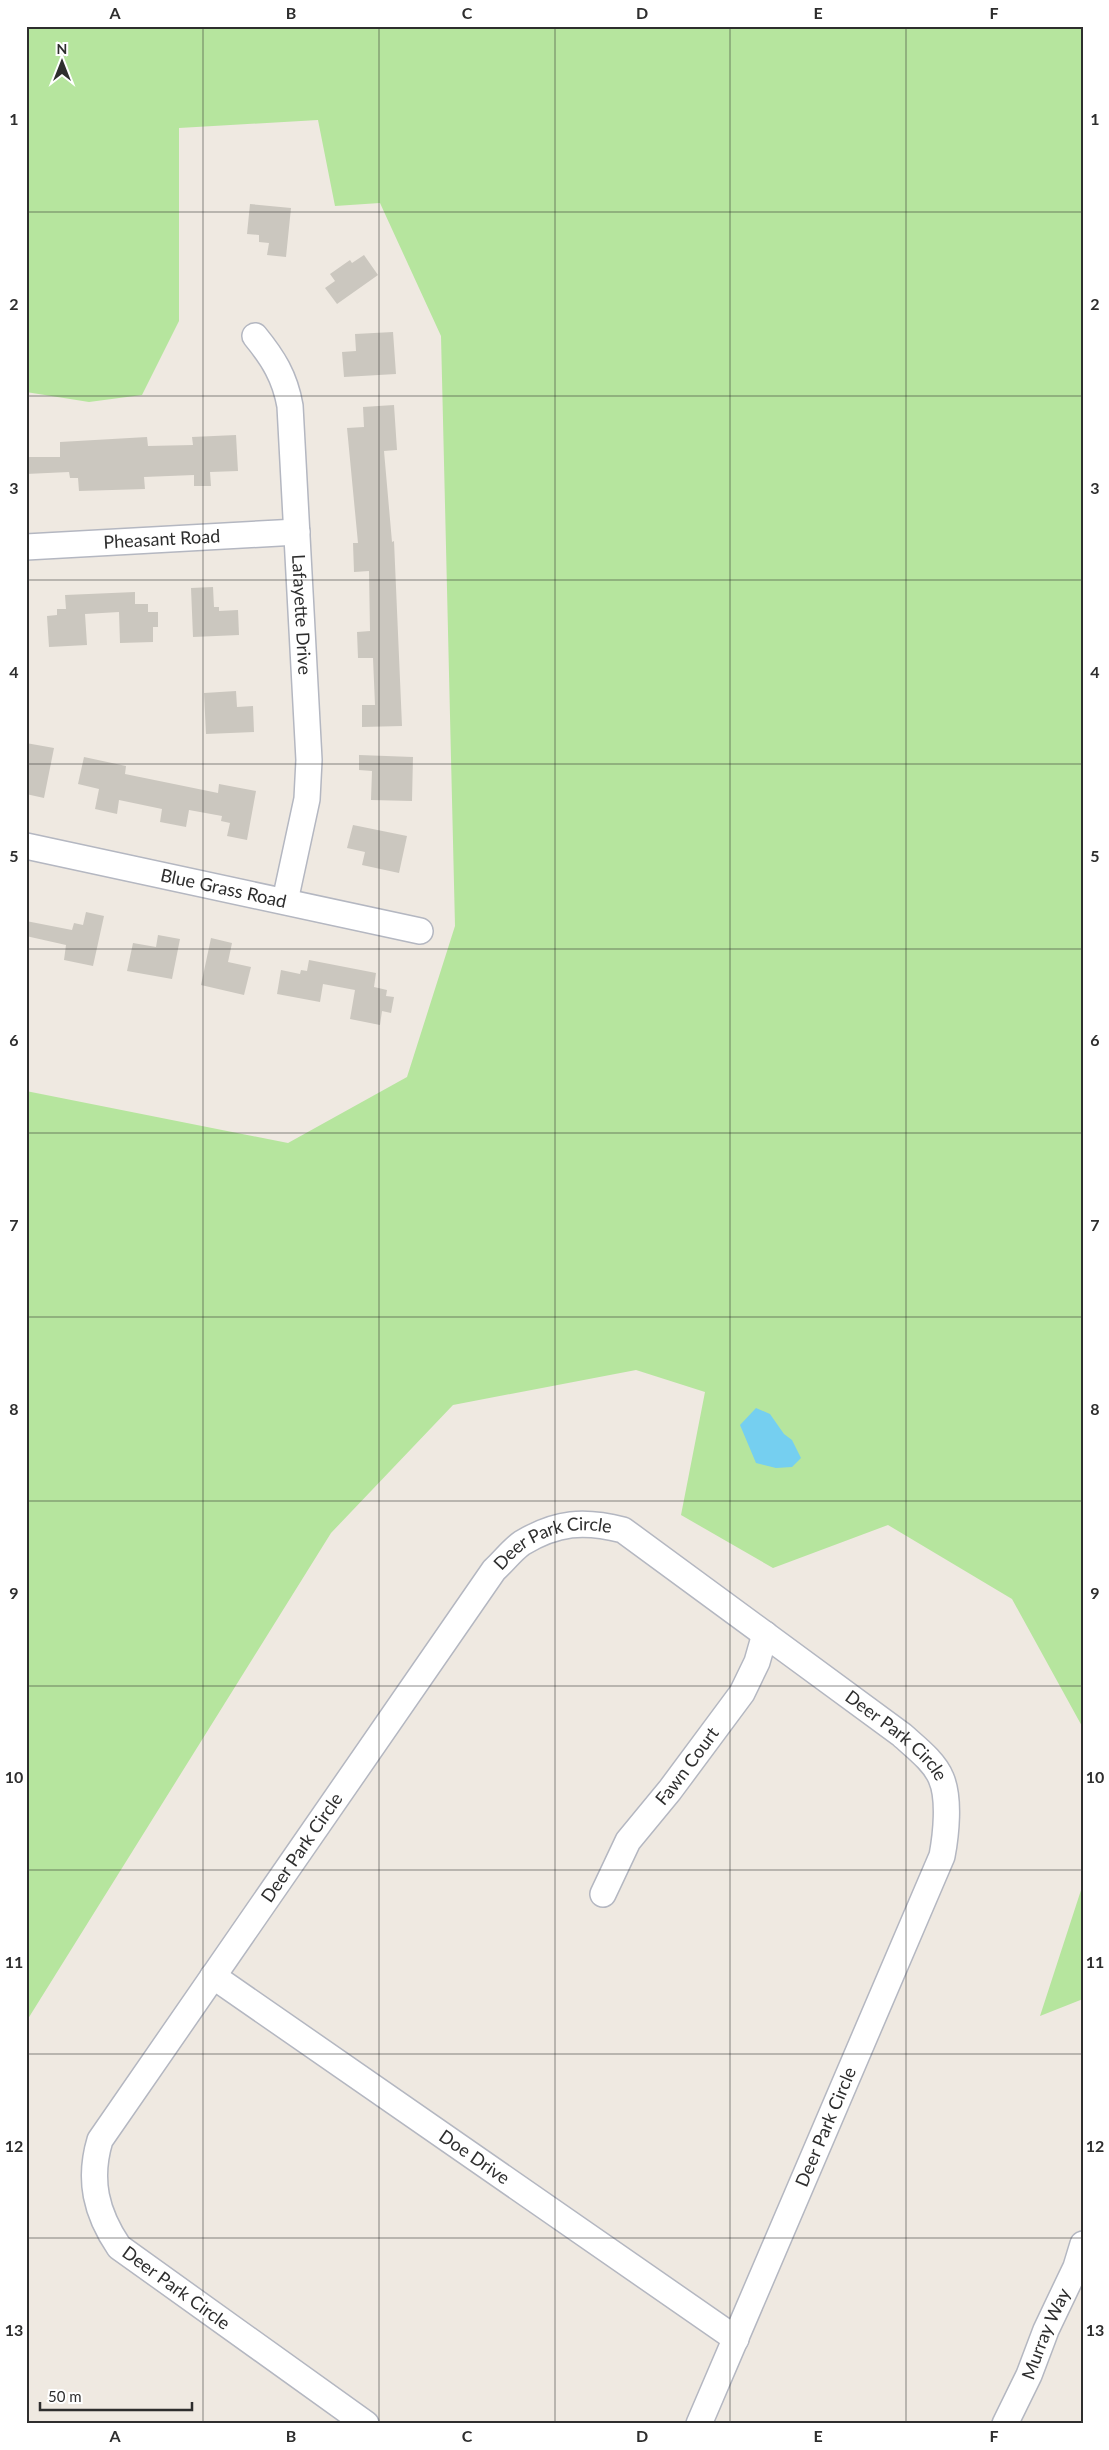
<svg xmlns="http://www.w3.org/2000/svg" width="1109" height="2450" viewBox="0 0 1109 2450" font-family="Lato,sans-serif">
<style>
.green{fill:#b6e59e}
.water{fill:#75cff0}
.building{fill:#cbc7bf}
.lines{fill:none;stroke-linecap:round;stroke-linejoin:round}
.minor-casing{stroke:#b4b7c1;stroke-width:28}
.minor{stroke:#fff;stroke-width:25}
.grid{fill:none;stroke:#2e2e2e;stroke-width:1;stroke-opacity:0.55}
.labels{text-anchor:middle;stroke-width:5;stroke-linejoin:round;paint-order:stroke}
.street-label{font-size:18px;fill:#2e2e2e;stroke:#fff}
.neatline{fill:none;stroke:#2e2e2e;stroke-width:2}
.grid-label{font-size:16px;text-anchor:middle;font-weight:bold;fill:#2e2e2e}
</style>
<rect width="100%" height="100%" fill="#efe9e1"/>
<path class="green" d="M26 26H1083V1728L1012 1599 888 1525 773 1568 681 1515 705 1392 636 1370 453 1405 331 1533 26 2022V1091L288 1143 407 1077 455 926 441 336 380 203 335 206 318 120 179 128V321L142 395 89 402 26 392Z
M1083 1884V1999L1040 2016Z"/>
<path class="water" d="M756 1408 770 1414 784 1434 792 1440 801 1458 792 1467 776 1468 756 1463 740 1425Z"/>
<path class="building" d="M250 204 291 208 286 257 267 255 269 243 259 242V235L247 234Z
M364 255 378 275 337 304 325 288 335 281 330 274 350 260 352 263Z
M393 332 396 374 344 377 342 352 356 351 355 334Z
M394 405 397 450 384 451 392 542 394 541 402 726 362 727V705H375L373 658H358L357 632 370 631 369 571 354 572 353 543H358L347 428 364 427 363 407Z
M236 435 238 471 210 472 211 486H194V475L144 477 145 489 79 491 78 478H70L69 472 26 474V457H60V442L147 437 148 446 193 445 192 437Z
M213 587 214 607H219V611L238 610 239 635 193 637 191 588Z
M135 592V604H148V612H158V627H153V642L120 643 119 612 85 614 87 645 49 647 47 616 57 615V609H66L65 595Z
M236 691 237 707 253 706 254 732 206 734 204 693Z
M26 743 54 748 44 798 26 794Z
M359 755 413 757 412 801 371 800 372 771 359 770Z
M84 757 126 766 125 774 218 793 219 784 256 791 247 840 227 836 230 823 221 821 222 816 189 810 186 827 160 822 162 809 119 800 117 814 95 809 99 789 78 784Z
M353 825 407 836 399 873 362 865 365 852 347 848Z
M86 912 104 916 93 966 64 960 66 945 26 936V921L72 930 74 923 83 925Z
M158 935 180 939 172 979 127 971 133 943 156 947Z
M211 938 232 943 228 962 251 967 244 995 201 985Z
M309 960 376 973 374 987 387 990 386 996 394 997 391 1013 382 1011 380 1025 350 1019 355 990 323 984 320 1002 277 994 281 970 300 974 301 970 307 971Z"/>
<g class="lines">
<defs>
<g id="minor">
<path id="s1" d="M255 336C273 358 285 377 290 406L309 760 307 799 285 901"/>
<path id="s2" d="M26 547 297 532"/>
<path id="s3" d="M26 846 420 931"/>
<path id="s4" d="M603 1894 628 1841 670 1790 742 1693 757 1662 765 1634"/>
<path id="s5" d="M213 1976 736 2339"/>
<path id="s6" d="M366 2424 119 2247C96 2213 88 2180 100 2140L494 1570C503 1562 512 1550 522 1543 557 1522 584 1520 623 1530L902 1735C915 1747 934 1761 941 1778 950 1798 946 1835 942 1856L699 2424"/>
<path id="s7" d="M1005 2424 1029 2375 1046 2330 1076 2267 1083 2244"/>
</g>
</defs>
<use href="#minor" class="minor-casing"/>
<use href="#minor" class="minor"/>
</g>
<path class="grid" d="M203 26V2424M379 26V2424M555 26V2424M730 26V2424M906 26V2424M26 212H1083M26 396H1083M26 580H1083M26 764H1083M26 949H1083M26 1133H1083M26 1317H1083M26 1501H1083M26 1686H1083M26 1870H1083M26 2054H1083M26 2238H1083"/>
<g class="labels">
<g class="street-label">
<text dy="6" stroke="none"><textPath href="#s2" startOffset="136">Pheasant Road</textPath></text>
<text dy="6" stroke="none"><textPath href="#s1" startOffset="288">Lafayette Drive</textPath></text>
<text dy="6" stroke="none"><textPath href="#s3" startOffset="202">Blue Grass Road</textPath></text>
<text dy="6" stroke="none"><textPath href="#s6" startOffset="1178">Deer Park Circle</textPath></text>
<text dy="6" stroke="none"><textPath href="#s6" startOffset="1596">Deer Park Circle</textPath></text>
<text dy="6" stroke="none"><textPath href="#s4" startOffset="154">Fawn Court</textPath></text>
<text dy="6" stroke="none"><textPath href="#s6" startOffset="772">Deer Park Circle</textPath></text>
<text transform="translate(826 2127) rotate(-67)" y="6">Deer Park Circle</text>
<text dy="6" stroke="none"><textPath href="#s5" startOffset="318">Doe Drive</textPath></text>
<text transform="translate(176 2288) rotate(36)" y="6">Deer Park Circle</text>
<text dy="6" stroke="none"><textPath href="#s7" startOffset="99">Murray Way</textPath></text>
</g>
</g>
<rect width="1109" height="2450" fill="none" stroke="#ffffff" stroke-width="55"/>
<g transform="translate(62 62)" stroke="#ffffff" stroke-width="4" paint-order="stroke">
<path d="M0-4L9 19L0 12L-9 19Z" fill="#2e2e2e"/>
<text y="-8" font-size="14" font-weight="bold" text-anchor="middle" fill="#2e2e2e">N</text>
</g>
<path d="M40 2402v8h152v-8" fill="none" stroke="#2e2e2e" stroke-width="2.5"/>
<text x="48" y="2402" font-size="15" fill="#2e2e2e" stroke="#ffffff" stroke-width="4" paint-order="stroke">50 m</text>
<rect x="28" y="28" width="1054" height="2394" class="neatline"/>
<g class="grid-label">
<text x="115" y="19">A</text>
<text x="291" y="19">B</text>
<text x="467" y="19">C</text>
<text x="642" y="19">D</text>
<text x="818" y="19">E</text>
<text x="994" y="19">F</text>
<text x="14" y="125">1</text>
<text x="1095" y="125">1</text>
<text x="14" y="310">2</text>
<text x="1095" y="310">2</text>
<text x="14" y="494">3</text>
<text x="1095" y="494">3</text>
<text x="14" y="678">4</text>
<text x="1095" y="678">4</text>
<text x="14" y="862">5</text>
<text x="1095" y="862">5</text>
<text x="14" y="1046">6</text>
<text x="1095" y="1046">6</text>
<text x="14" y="1231">7</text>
<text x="1095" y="1231">7</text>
<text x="14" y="1415">8</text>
<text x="1095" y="1415">8</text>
<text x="14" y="1599">9</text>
<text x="1095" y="1599">9</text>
<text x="14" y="1783">10</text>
<text x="1095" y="1783">10</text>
<text x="14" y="1968">11</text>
<text x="1095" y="1968">11</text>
<text x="14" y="2152">12</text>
<text x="1095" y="2152">12</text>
<text x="14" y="2336">13</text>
<text x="1095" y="2336">13</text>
<text x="115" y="2442">A</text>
<text x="291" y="2442">B</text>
<text x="467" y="2442">C</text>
<text x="642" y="2442">D</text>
<text x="818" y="2442">E</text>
<text x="994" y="2442">F</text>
</g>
</svg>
